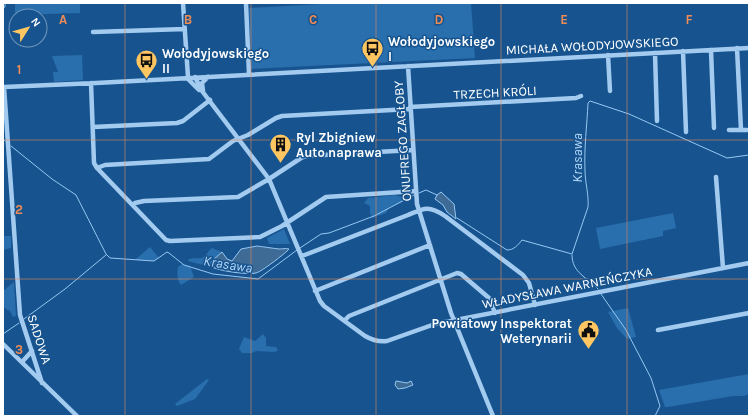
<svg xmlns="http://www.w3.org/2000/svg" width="752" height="419" viewBox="0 0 752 419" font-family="Karla,sans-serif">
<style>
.green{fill:#296ead}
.water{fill:#3e6b96;stroke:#95c7f2}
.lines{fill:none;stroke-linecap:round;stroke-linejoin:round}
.stream{stroke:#95c7f2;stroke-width:1}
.minor{stroke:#a3cbf0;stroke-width:4.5}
.grid{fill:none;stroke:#ef8b55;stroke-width:1;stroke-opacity:0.55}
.labels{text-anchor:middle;stroke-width:3;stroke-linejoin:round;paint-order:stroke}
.poi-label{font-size:13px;font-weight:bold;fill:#fff;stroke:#17548f;text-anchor:start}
.street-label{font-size:13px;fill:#fff;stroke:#17548f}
.water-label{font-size:14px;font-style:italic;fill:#afd5f7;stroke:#17548f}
.grid-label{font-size:13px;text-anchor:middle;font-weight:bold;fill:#ef8b55;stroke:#17548f;stroke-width:3;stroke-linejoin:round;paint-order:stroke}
</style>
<rect width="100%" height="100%" fill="#17548f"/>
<path class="green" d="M15 3H80V13L15 15Z
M340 3H471L475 58 251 69 249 8Z
M82 55 83 80 54 82 53 72H58L52 56Z
M395 195 402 197 404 201 389 208 386 213 372 218 370 213V206L364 203 368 198Z
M673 213 676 228 663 231V236L600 249 596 228Z
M284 229 290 244H269L267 238Z
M3 236H11V248L3 250Z
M150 247 159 258 154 261 136 260V259Z
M212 248 222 252 213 260 211 267 188 261 189 259C194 257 200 260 205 256 208 253 208 251 212 248Z
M182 264 190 266 194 277 181 285C177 281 177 272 178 267Z
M14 282 16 316 13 317 10 311 6 309 3 306V291Z
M628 308 636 337 627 339 617 328 608 312Z
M263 334 266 338V346L276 347 278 350 275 352 256 351 252 353H242L239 349 244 337 255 341Z
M749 374V394L744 396H733L668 407H665L659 390Z
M207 379 209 380 195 399 177 406 175 404Z"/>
<path class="water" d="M441 192 454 204 456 219 447 212 443 205 435 199 437 195Z
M257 246C265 247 271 248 279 249 283 249 285 248 289 249 286 253 261 272 256 273 247 275 218 271 210 266L213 260 222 252 227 259 232 261 241 249Z
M396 381 407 383 411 381 413 385 405 388 398 389 395 385Z"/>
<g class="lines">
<path class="stream" d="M3 8 5 7V3
M3 139 5 141
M11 146 52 179 76 195 106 254 110 258 154 261 167 252 169 253 184 265 213 274 258 279 297 250
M419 193 426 190 437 195
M457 218 507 250C514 250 518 245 522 240L572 254 588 207C589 195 585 182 585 170 584 148 587 125 588 103L590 101 629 114 727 158 749 155
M300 248 321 234 329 233 374 216 414 195
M572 255C572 273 587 277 598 289
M601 294 626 330 651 378 660 406 655 416
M24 319 65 289 106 255
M3 334 19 323"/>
<path class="minor" d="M183 3 188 77 189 80 199 90
M246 3 249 74
M93 32 185 29
M737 48 741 130
M711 50 714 128
M683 51 686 132
M655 53 657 121
M608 55 610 91
M408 66 417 204 451 313 493 416
M195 77 202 91 269 179 320 301 324 306 365 336C372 340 379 342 387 341L435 324 749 263
M91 83 94 163 97 168 166 240 170 241 260 237 282 226 326 197 416 191
M203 91 202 83 208 77
M410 107 576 98 581 96
M93 127 177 123 183 121 210 100
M729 130H747
M97 168 105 165 209 159 233 141 248 135 276 118 282 116 410 109
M716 177 723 268
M133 205 135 203 144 201 238 197 269 179 301 158 306 156 413 150
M302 256 408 215C424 208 429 205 445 216L523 275 529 283 535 305
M315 291 430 245
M345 320 349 316 457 273 461 274 489 298 495 313
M658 330 749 313
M3 344 77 416
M22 362 32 351
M42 383 20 315 4 87 96 83 749 48"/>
</g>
<path class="grid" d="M125 3V416M251 3V416M376 3V416M501 3V416M627 3V416M3 140H749M3 279H749"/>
<defs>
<symbol id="bus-pin" viewBox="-11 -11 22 30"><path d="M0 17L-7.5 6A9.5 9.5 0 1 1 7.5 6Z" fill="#ffc661" stroke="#17548f"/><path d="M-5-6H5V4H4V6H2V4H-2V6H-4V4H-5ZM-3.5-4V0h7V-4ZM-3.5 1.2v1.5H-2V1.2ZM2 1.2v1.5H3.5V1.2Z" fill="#111"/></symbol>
<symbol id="building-pin" viewBox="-11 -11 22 30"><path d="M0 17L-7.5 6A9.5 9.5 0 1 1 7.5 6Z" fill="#ffc661" stroke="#17548f"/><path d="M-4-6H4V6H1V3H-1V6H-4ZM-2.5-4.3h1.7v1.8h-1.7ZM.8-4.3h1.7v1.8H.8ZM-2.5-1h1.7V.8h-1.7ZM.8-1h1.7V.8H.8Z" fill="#111"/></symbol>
<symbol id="civic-pin" viewBox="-11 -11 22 30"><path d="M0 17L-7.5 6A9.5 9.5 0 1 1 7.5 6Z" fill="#ffc661" stroke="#17548f"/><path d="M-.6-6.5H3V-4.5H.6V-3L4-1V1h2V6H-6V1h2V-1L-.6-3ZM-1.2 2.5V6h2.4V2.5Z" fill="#111"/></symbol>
</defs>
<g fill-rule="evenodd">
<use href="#bus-pin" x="360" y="36" width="25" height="34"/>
<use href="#bus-pin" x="134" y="48" width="25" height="34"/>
<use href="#building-pin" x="268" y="132" width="25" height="34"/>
<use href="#civic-pin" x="576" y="318" width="25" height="34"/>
</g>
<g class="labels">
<g class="poi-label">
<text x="388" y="46">Wołodyjowskiego<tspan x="388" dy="15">I</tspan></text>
<text x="162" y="58">Wołodyjowskiego<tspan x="162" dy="15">II</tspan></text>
<text x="296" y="142">Ryl Zbigniew<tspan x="296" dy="15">Auto naprawa</tspan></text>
<text x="572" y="328" text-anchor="end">Powiatowy Inspektorat<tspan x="572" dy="15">Weterynarii</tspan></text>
</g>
<g class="street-label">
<text transform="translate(592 45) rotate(-3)" y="5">MICHAŁA WOŁODYJOWSKIEGO</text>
<text transform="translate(495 92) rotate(-3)" y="5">TRZECH KRÓLI</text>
<text transform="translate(402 141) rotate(-94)" y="5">ONUFREGO ZAGŁOBY</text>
<text transform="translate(567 287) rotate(-11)" y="5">WŁADYSŁAWA WARNEŃCZYKA</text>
<text transform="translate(40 339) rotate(72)" y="5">SADOWA</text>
</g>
<g class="water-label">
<text transform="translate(577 158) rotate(-90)" y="5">Krasawa</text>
<text transform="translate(228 264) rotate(9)" y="5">Krasawa</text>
</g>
</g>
<g class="grid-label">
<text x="63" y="24">A</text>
<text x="188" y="24">B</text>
<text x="313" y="24">C</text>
<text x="439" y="24">D</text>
<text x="564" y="24">E</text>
<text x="689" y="24">F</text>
<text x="19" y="74">1</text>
<text x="19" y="214">2</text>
<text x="19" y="354">3</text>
</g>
<rect width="752" height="419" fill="none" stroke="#ffffff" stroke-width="8"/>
<g transform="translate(28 28) rotate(53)"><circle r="19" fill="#17548f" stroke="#7498bc"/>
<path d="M0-3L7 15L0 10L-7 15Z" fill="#ffc661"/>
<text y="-6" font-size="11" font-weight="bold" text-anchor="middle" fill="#ffffff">N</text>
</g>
</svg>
